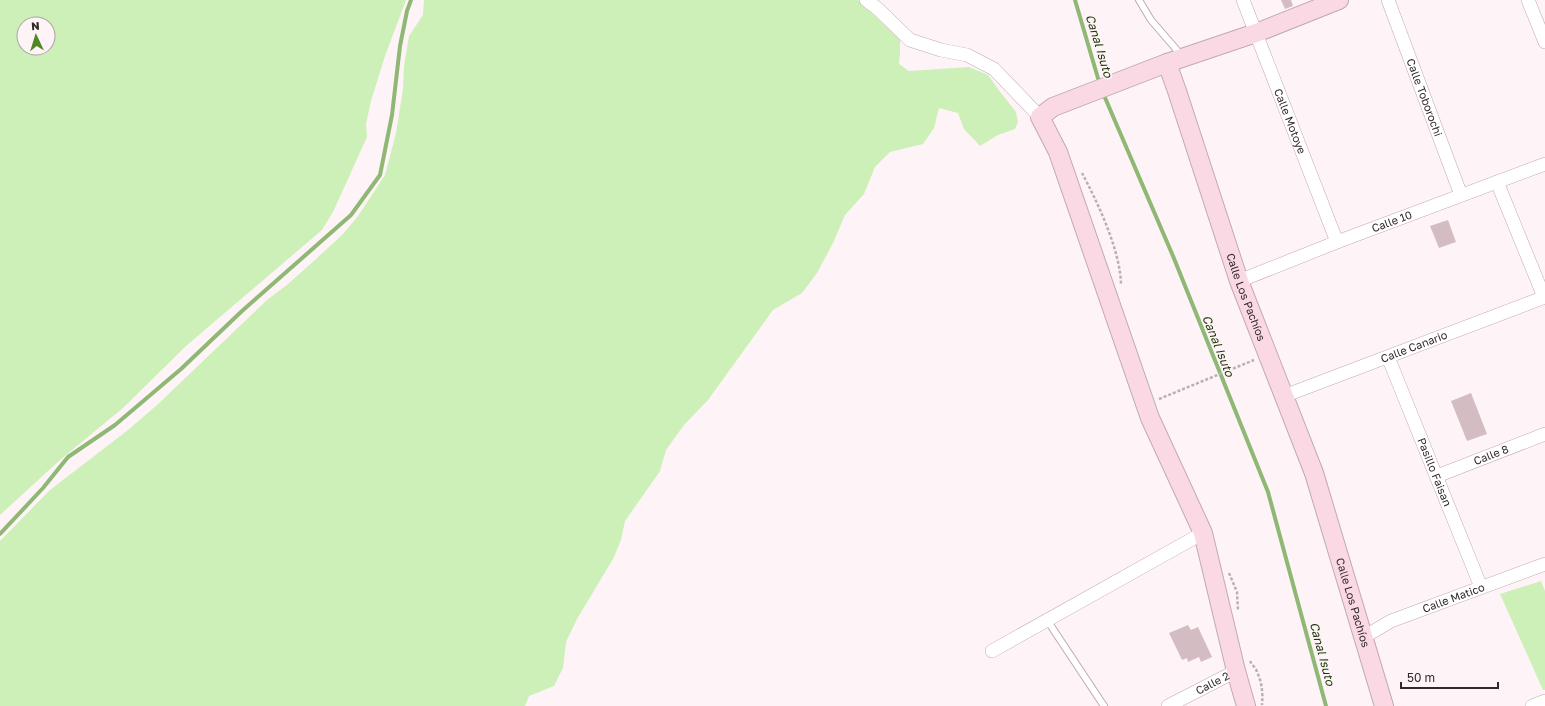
<svg xmlns="http://www.w3.org/2000/svg" width="1545" height="706" viewBox="0 0 1545 706" font-family="'Golos Text',sans-serif">
<style>
.green{fill:#ccf0b8;fill-rule:evenodd}
.lines{fill:none;stroke-linecap:round;stroke-linejoin:round}
.stream{stroke:#8fb875;stroke-width:4}
.building{fill:#d3bdc3}
.lane-casing{stroke:#c0aab0;stroke-width:8}
.street-casing{stroke:#c0aab0;stroke-width:14}
.secondary-casing{stroke:#c0aab0;stroke-width:20}
.path{stroke:#bab0b3;stroke-width:2.5;stroke-dasharray:3 2;stroke-linecap:butt}
.lane{stroke:#fff;stroke-width:6}
.street{stroke:#fff;stroke-width:13}
.secondary{stroke:#fad9e5;stroke-width:18}
.labels{text-anchor:middle;stroke-width:3.5;stroke-linejoin:round;paint-order:stroke}
.street-label{font-size:11px;fill:#32292c;stroke:#fef4f7}
.water-label{font-size:12px;font-style:italic;fill:#1e3808;stroke:#fef4f7}
</style>
<rect width="100%" height="100%" fill="#fef4f7"/>
<path class="green" d="M0 0H406L385 56 371 101 366 124 367 137 333 212 322 230 186 346 123 408 60 460 0 515ZM24 24H48V48H24Z
M424 0H858L900 40V53L899 64 909 71 969 67 988 75 1001 93 1016 112 1018 122 1015 129 998 135 980 146 964 129 958 113 939 108 934 128 923 144 890 152 875 167 864 194 845 215 833 243 817 273 802 293 773 310 708 400 684 425 666 450 660 471 625 521 621 540 613 559 577 619 566 642 563 668 554 686 529 696 525 706H0V541L50 490 128 430 157 405 267 300 288 284 316 259 343 234 358 216 385 175 396 133 403 89 404 66 409 36 423 15Z
M1541 581 1545 591V690H1543L1500 594Z"/>
<g class="lines">
<path class="stream" d="M1075 0 1100 85
M1103 93 1173 256 1268 492 1326 706
M0 534 43 488 68 457 115 425 181 369 242 311 351 215 380 175 392 115 400 46 407 11 411 0"/>
</g>
<path class="building" d="M1281 0H1291L1293 6 1285 9Z
M1448 220 1456 242 1439 248 1430 226Z
M1471 393 1487 434 1467 441 1451 401Z
M1188 625 1191 630 1198 627 1212 657 1201 662 1199 657 1188 662 1187 658 1182 660 1169 633Z"/>
<g class="lines">
<defs>
<path id="lane" d="M1139 0 1151 20 1182 56
M1047 620 1104 706"/>
<g id="street">
<path d="M866 0 878 9 910 40 941 50 967 55 994 69 1040 117"/>
<path id="s1" d="M1243 0 1337 242"/>
<path id="s2" d="M1388 0 1461 195"/>
<path d="M1528 0 1545 42"/>
<path d="M1497 182 1544 297"/>
<path id="s3" d="M1239 281 1337 242 1545 164"/>
<path id="s4" d="M1388 357 1481 587"/>
<path id="s5" d="M1284 396 1545 297"/>
<path id="s6" d="M1437 476 1545 434"/>
<path id="s7" d="M1364 637 1391 621 1545 564"/>
<path d="M992 651 1203 533"/>
<path id="s8" d="M1168 706 1236 671"/>
<path d="M1532 706 1545 701"/>
</g>
<g id="secondary">
<path id="s9" d="M1167 63 1177 91 1239 281 1314 473 1384 706"/>
<path d="M1246 706 1236 671 1203 533 1150 418 1058 152 1040 117 1053 107 1167 63 1256 33 1339 0"/>
</g>
</defs>
<use href="#lane" class="lane-casing"/>
<use href="#street" class="street-casing"/>
<use href="#secondary" class="secondary-casing"/>
<path class="path" d="M1082 173C1098 203 1120 250 1121 284
M1159 399 1254 360
M1229 573 1237 592 1238 610
M1250 661C1252 665 1256 668 1257 672 1262 682 1263 694 1262 705"/>
<use href="#lane" class="lane"/>
<use href="#street" class="street"/>
<use href="#secondary" class="secondary"/>
</g>
<g class="labels">
<g class="street-label">
<text dy="4" stroke="none"><textPath href="#s2" startOffset="104">Calle Toborochi</textPath></text>
<text dy="4" stroke="none"><textPath href="#s1" startOffset="130">Calle Motoye</textPath></text>
<text dy="4" stroke="none"><textPath href="#s3" startOffset="164">Calle 10</textPath></text>
<text dy="4" stroke="none"><textPath href="#s9" startOffset="247">Calle Los Pachíos</textPath></text>
<text dy="4" stroke="none"><textPath href="#s5" startOffset="139">Calle Canario</textPath></text>
<text dy="4" stroke="none"><textPath href="#s6" startOffset="58">Calle 8</textPath></text>
<text dy="4" stroke="none"><textPath href="#s4" startOffset="124">Pasillo Faisan</textPath></text>
<text dy="4" stroke="none"><textPath href="#s7" startOffset="98">Calle Matico</textPath></text>
<text dy="4" stroke="none"><textPath href="#s9" startOffset="571">Calle Los Pachíos</textPath></text>
<text dy="4" stroke="none"><textPath href="#s8" startOffset="50">Calle 2</textPath></text>
</g>
<g class="water-label">
<text transform="translate(1099 46) rotate(73)" y="4">Canal Isuto</text>
<text transform="translate(1218 346) rotate(68)" y="4">Canal Isuto</text>
<text transform="translate(1322 654) rotate(75)" y="4">Canal Isuto</text>
</g>
</g>
<g transform="translate(36 36) rotate(356)"><circle r="19" fill="#fef4f7" stroke="#aca3a6"/>
<path d="M0-3L7 15L0 10L-7 15Z" fill="#508823"/>
<text y="-6" font-size="11" font-weight="bold" text-anchor="middle" fill="#32292c">N</text>
</g>
<path d="M1401 682v6h97v-6" fill="none" stroke="#32292c" stroke-width="2"/>
<text x="1407" y="682" font-size="12" fill="#32292c" stroke="#fef4f7" stroke-width="3" paint-order="stroke">50 m</text>
</svg>
